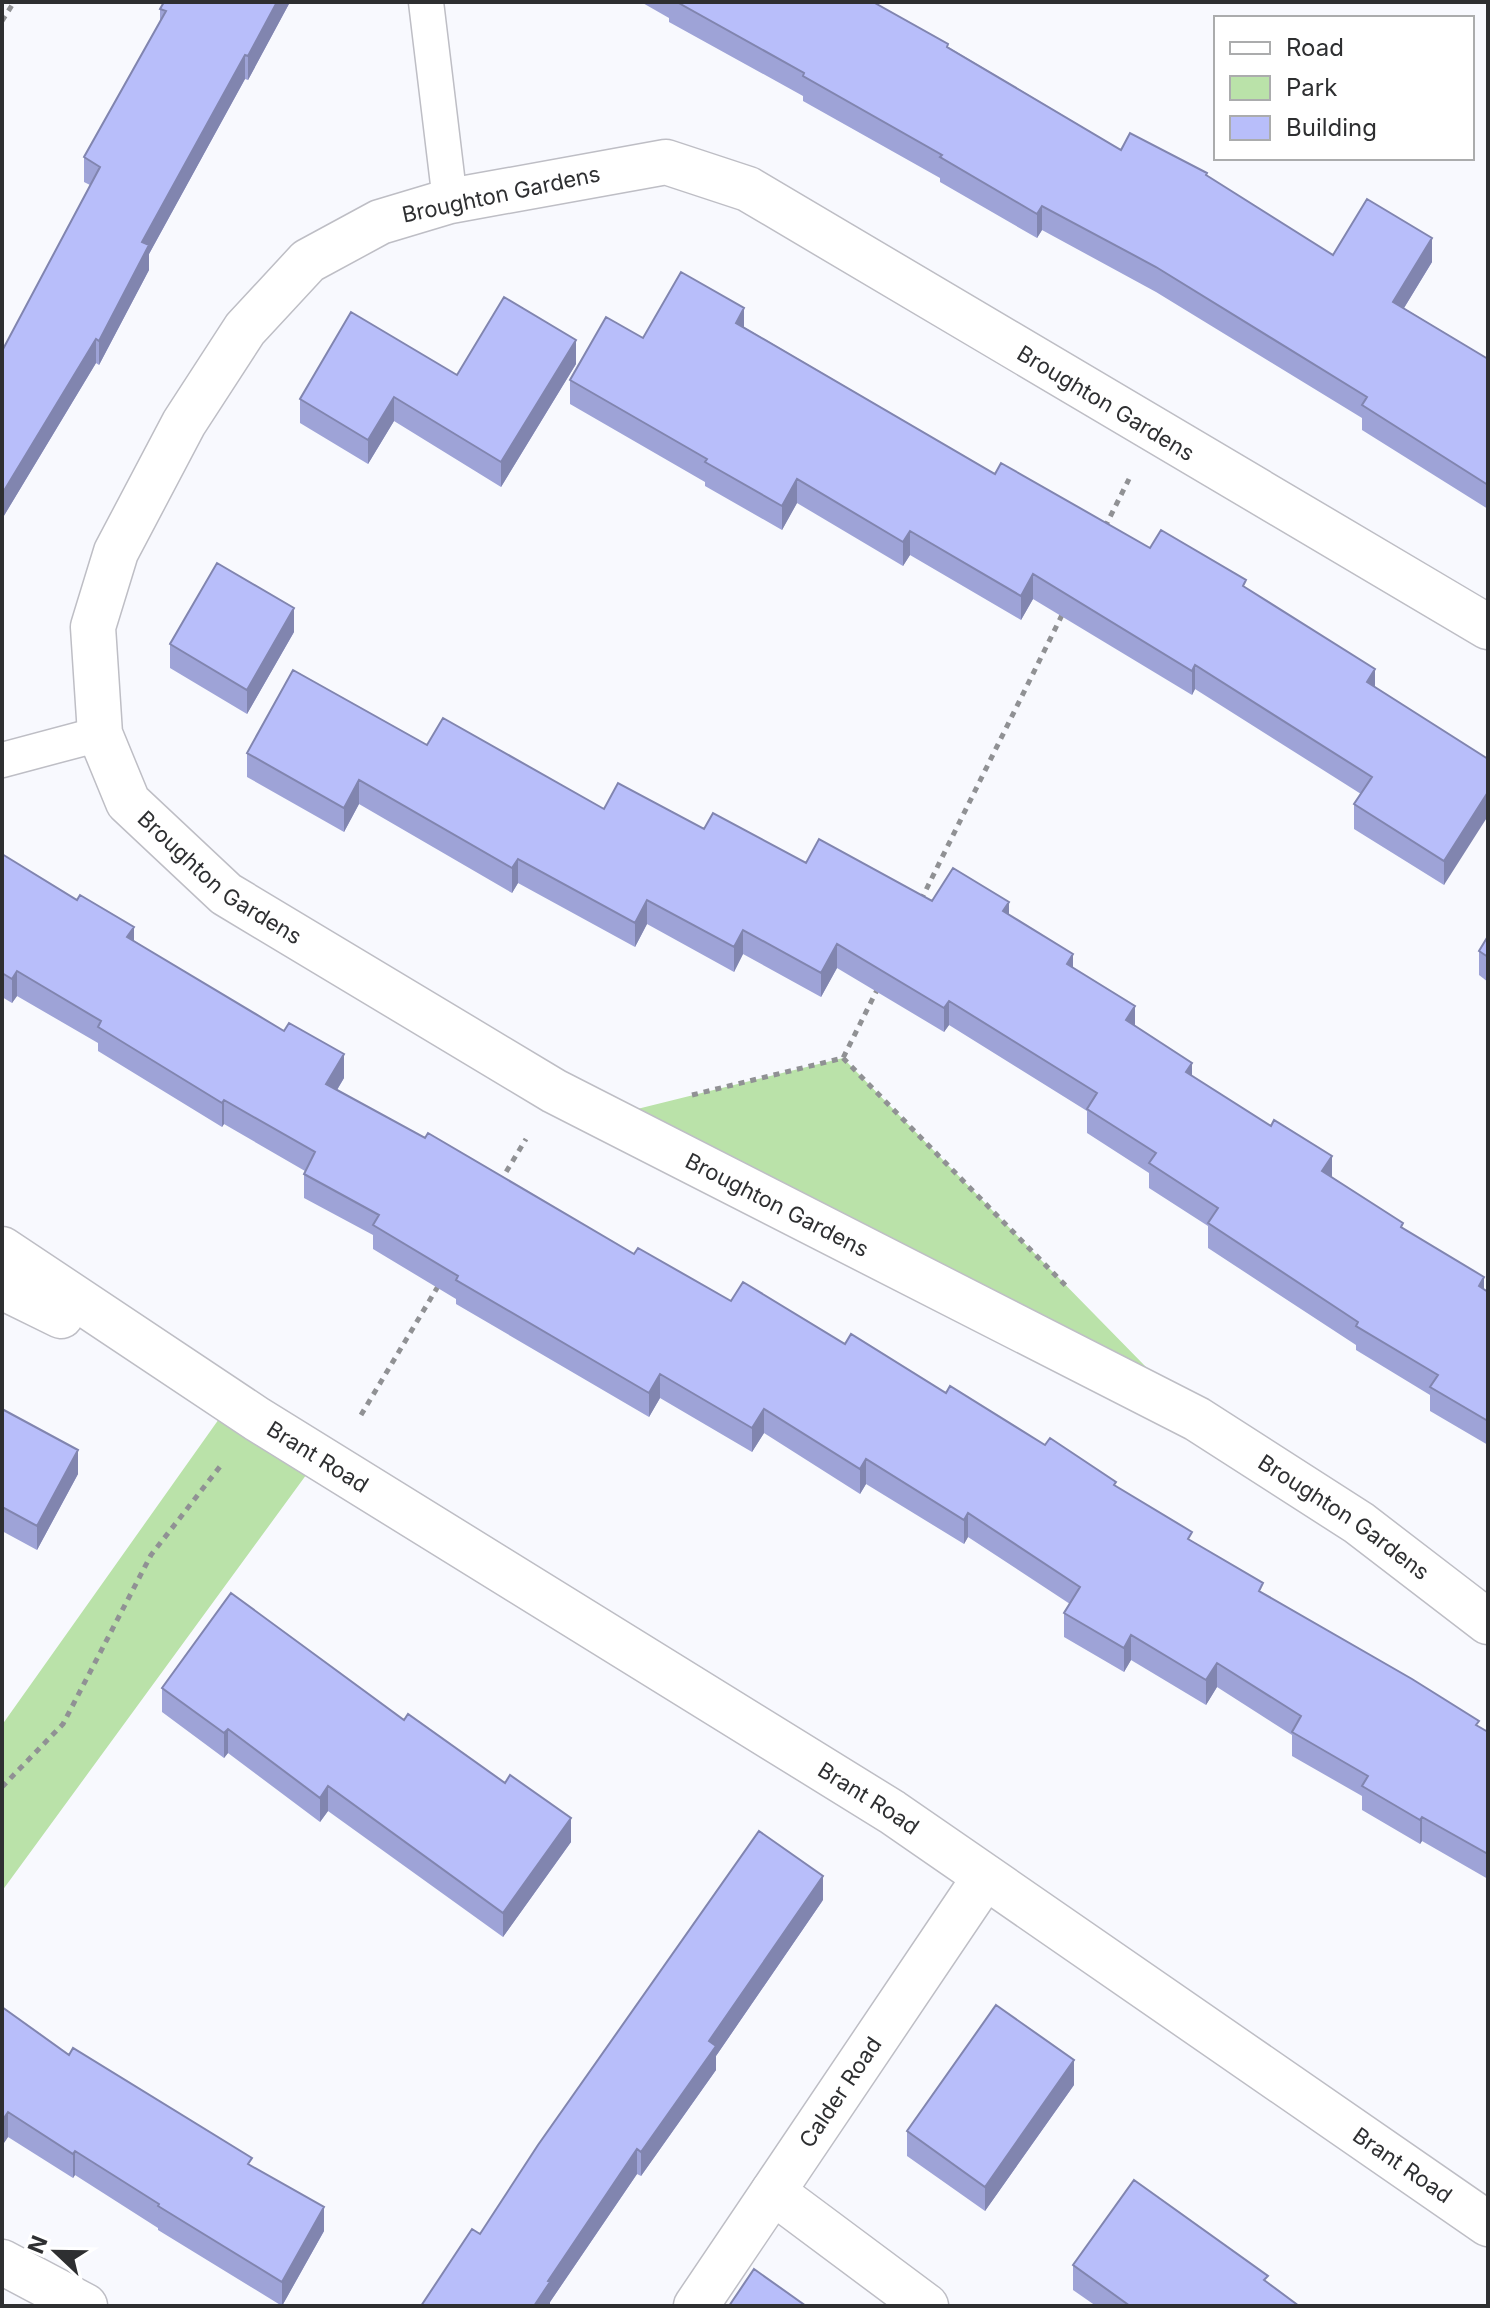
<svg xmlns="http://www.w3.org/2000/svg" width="1490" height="2308" viewBox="0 0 1490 2308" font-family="Inter,sans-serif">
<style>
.green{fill:#bae2a9}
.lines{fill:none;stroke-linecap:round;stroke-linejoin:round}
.lane-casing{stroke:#bebec5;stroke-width:37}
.street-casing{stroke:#bebec5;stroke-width:47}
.secondary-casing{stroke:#bebec5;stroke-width:47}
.path{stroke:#909194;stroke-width:5;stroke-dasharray:6 6;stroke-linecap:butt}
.lane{stroke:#fff;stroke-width:34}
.street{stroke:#fff;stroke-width:44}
.secondary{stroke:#fff;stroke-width:44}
.wall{fill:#9ea3d7}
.shaded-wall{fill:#8185af}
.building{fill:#b8befa;stroke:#8185af;stroke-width:2}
.labels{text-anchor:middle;stroke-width:6;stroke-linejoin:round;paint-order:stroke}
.street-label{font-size:22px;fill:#2e2f31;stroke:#fff}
</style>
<rect width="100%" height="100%" fill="#f8f9fe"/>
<path class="green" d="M843 1058 1197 1419 605 1117Z
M231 1402 320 1456 2 1891V1725Z"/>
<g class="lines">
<defs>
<path id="lane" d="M426 2 450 201
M2 760 100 734"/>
<g id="street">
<path id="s1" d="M1488 627 748 189 666 162 450 201 380 222 308 261 245 329 184 423 116 552 93 627 100 734 128 802 226 894 554 1091 1197 1419 1359 1523 1488 1622"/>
<path d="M773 2192 926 2306"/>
<path d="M2 2262 85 2306"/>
<path id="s2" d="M696 2306 985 1877"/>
</g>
<g id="secondary">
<path id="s3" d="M2 1249 257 1419 892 1812 1488 2224"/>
<path d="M2 1287 61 1316"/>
</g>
</defs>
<use href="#lane" class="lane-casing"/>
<use href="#street" class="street-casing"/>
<use href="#secondary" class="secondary-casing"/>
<path class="path" d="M2 21 14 2
M1105 527 1129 479
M921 900 1064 611
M843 1058 1066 1286
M692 1095 843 1058 878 988
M500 1182 526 1139
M361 1415 440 1283
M2 1787 63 1724 151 1555 222 1464"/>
<use href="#lane" class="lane"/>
<use href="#street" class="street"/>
<use href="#secondary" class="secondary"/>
</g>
<path class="wall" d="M164 2H290L248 80 245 79 149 254V270L99 365 96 363 2 519V351L90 185 84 182V157L160 21V9Z
M641 2H873L1121 150 1207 176 1333 255 1432 262 1404 308 1488 359V509L1362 430V418L1156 292 1042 230 1037 238 940 182V178L803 101V96L669 22V18Z
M744 327 995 474 1150 548 1246 588 1375 687 1488 759 1444 885 1354 829V804L1361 794 1195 689 1192 695 1033 599 1021 620 910 555 903 566 797 503 782 530 705 486V482L570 404V380L643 338Z
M576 364 501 487 394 421 368 464 300 423V399L457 375Z
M294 632 247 714 170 668V644Z
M427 745 604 809 704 829 806 863 932 901 1009 914 1073 968 1135 1026 1192 1076 1403 1228 1488 1292V1445L1430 1411V1395L1356 1350V1345L1208 1248V1226L1149 1188V1173L1087 1133V1111L949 1025 944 1032 837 968 821 997 743 954 734 972 647 924 635 947 518 883 512 893 359 804 344 832 247 777V753Z
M2 854 344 1078 337 1090 634 1254 731 1301 845 1344 946 1393 1045 1445 1116 1486 1263 1594 1488 1732V1879L1422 1841 1420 1844 1362 1810V1796L1292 1756V1735L1217 1687 1206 1705 1131 1660 1124 1672 1064 1637V1613L1070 1604 968 1537 964 1544 866 1484 860 1494 764 1433 752 1452 660 1398 649 1417 456 1304V1299L373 1249V1235L304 1198V1174L305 1171 224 1124 222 1127 98 1051V1043L17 996 12 1003 2 997Z
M1488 936V982L1479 975V951Z
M2 1409 78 1474 37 1550 2 1531Z
M162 1688 571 1842 503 1937 328 1811 320 1822 228 1753 224 1758 162 1712Z
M823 1900 716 2056V2070L641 2176 637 2174 550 2302V2306L480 2234Z
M2 2007 69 2055 252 2166 324 2231 282 2306 158 2230V2228L75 2175 73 2178 8 2137 2 2145Z
M1074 2085 985 2211 907 2156V2131Z
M1073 2265 1268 2283 1299 2306H1096L1073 2290Z"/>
<path class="shaded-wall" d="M277 2H290L248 80V56Z
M245 55V79L149 254V270L99 365V341L142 242Z
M1042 206V230L1037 238V214Z
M1432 238V262L1393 326V302Z
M744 308V333L736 323Z
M96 339V363L2 519V494Z
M576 340V364L501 487V462Z
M394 397V421L368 464V440Z
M797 479V503L782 530V506Z
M910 531V555L903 566V542Z
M1033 574V599L1021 620V596Z
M294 608V632L247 714V690Z
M1195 665V689L1192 695V671Z
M1375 669V693L1367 682Z
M359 780V804L344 832V808Z
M1488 792V816L1444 885V861Z
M518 859V883L512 893V868Z
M647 900V924L635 947V923Z
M1009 902V926L1003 911Z
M134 927V951L127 937Z
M743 930V954L734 972V947Z
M837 944V968L821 997V973Z
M1073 954V978L1067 964Z
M17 971V996L12 1003V979Z
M949 1001V1025L944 1032V1008Z
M1135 1006V1030L1126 1020Z
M344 1054V1078L326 1108V1084Z
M1192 1063V1087L1186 1072Z
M224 1100V1124L222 1127V1103Z
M1332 1156V1181L1322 1171Z
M1484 1277V1301L1479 1286Z
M660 1374V1398L649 1417V1393Z
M764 1409V1433L752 1452V1428Z
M78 1450V1474L37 1550V1526Z
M866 1459V1484L860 1494V1469Z
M968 1513V1537L964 1544V1520Z
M1131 1635V1660L1124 1672V1648Z
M1217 1663V1687L1206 1705V1680Z
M228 1729V1753L224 1758V1733Z
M328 1786V1811L320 1822V1798Z
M1422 1817V1841L1420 1844V1820Z
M571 1818V1842L503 1937V1913Z
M823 1876V1900L716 2056V2070L641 2176V2152L709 2041Z
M1074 2060V2085L985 2211V2187Z
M8 2112V2137L2 2146V2121Z
M637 2149V2174L550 2302V2306H534L548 2281Z
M75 2151V2175L73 2178V2154Z
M324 2207V2231L282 2306V2282Z"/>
<path class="building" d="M164 2H277L248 56 245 55 142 242 149 245 99 341 96 339 2 494V351L100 167 84 157 166 11 160 9Z
M677 2H873L948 44 947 47 1121 150 1130 133 1207 173 1206 175 1333 255 1367 199 1432 238 1393 302 1488 359V485L1362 405 1367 397 1156 267 1042 206 1037 214 940 157 942 155 803 76 804 73Z
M681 272 744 308 736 323 995 474 1001 463 1150 548 1161 530 1246 580 1243 586 1375 669 1367 682 1488 759V792L1444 861 1354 804 1372 777 1195 665 1192 671 1033 574 1021 596 910 531 903 542 797 479 782 506 705 462 707 459 570 380 606 317 643 338Z
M504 297 576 340 501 462 394 397 368 440 300 399 351 312 457 375Z
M217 563 294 608 247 690 170 644Z
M293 670 427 745 443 718 604 809 618 783 704 829 713 813 806 863 819 839 932 901 953 868 1009 902 1003 911 1073 954 1067 964 1135 1006 1126 1020 1192 1063 1186 1072 1271 1126 1274 1120 1332 1156 1322 1171 1403 1223 1401 1227 1484 1277 1479 1286 1488 1292V1421L1430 1387 1438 1375 1356 1326 1358 1322 1208 1223 1218 1208 1149 1163 1156 1153 1087 1109 1097 1093 949 1001 944 1008 837 944 821 973 743 930 734 947 647 900 635 923 518 859 512 868 359 780 344 808 247 753Z
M2 854 77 900 80 895 134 927 127 937 284 1031 289 1023 344 1054 326 1084 425 1138 428 1133 634 1254 638 1248 731 1301 743 1282 845 1344 851 1334 946 1393 950 1386 1045 1445 1050 1438 1116 1482 1114 1485 1192 1532 1188 1539 1263 1583 1259 1591 1412 1679 1479 1721 1476 1725 1488 1732V1854L1422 1817 1420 1820 1362 1786 1368 1776 1292 1732 1301 1716 1217 1663 1206 1680 1131 1635 1124 1648 1064 1613 1080 1587 968 1513 964 1520 866 1459 860 1469 764 1409 752 1428 660 1374 649 1393 456 1280 458 1276 373 1225 379 1215 304 1174 315 1152 224 1100 222 1103 98 1027 101 1021 17 971 12 979 2 973Z
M1488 936V957L1479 951Z
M2 1409 78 1450 37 1526 2 1507Z
M231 1593 404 1720 408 1714 505 1783 510 1775 571 1818 503 1913 328 1786 320 1798 228 1729 224 1733 162 1688Z
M759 1831 823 1876 709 2041 716 2046 641 2152 637 2149 548 2281 550 2282 534 2306H421L472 2229 480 2234 538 2145Z
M996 2005 1074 2060 985 2187 907 2131Z
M2 2007 69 2055 73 2048 252 2158 248 2164 324 2207 282 2282 158 2206 159 2204 75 2151 73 2154 8 2112 2 2121Z
M1134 2180 1268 2276 1264 2280 1299 2306H1130L1073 2265Z
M754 2269 806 2306H729Z"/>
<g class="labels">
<g class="street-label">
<text transform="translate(501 194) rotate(-12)" y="8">Broughton Gardens</text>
<text transform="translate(1106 403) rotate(31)" y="8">Broughton Gardens</text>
<text dy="8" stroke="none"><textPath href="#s1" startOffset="2050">Broughton Gardens</textPath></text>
<text dy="8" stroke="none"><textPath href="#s1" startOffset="2698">Broughton Gardens</textPath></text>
<text dy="8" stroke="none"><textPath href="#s3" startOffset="378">Brant Road</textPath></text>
<text dy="8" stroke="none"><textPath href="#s1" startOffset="3346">Broughton Gardens</textPath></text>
<text dy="8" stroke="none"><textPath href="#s3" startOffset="1026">Brant Road</textPath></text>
<text dy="8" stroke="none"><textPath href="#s2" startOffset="258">Calder Road</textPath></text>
<text dy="8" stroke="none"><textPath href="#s3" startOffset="1674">Brant Road</textPath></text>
</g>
</g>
<rect width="1490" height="2308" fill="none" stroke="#2e2f31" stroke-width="8"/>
<rect x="1214" y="16" width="260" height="144" fill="#ffffff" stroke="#abacad" stroke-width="2"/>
<rect x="1230" y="42" width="40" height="12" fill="#ffffff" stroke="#abacad" stroke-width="2"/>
<text x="1286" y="56" font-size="24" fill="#2e2f31">Road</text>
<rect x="1230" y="76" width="40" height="24" fill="#bae2a9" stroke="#abacad" stroke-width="2"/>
<text x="1286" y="96" font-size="24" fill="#2e2f31">Park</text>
<rect x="1230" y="116" width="40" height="24" fill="#b8befa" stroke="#abacad" stroke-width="2"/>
<text x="1286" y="136" font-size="24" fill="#2e2f31">Building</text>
<g transform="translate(56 2252) rotate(292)" stroke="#ffffff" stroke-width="6" paint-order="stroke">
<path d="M0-6L14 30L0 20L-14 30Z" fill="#2e2f31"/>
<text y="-12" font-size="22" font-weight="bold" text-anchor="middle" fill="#2e2f31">N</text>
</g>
</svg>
